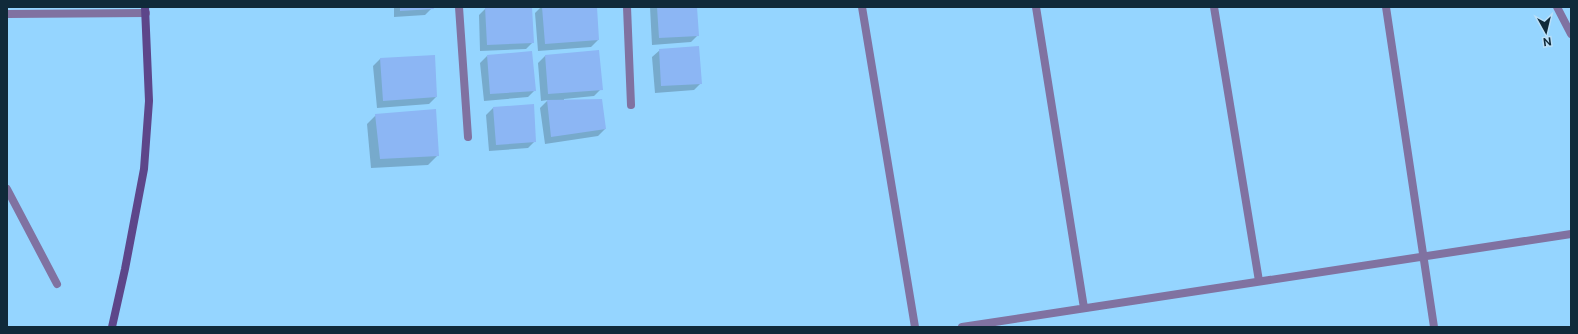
<svg xmlns="http://www.w3.org/2000/svg" width="1578" height="334" viewBox="0 0 1578 334" font-family="'Public Sans',sans-serif">
<style>
.shadow{fill:#0003}
.building{fill:#8cb6f4}
.lines{fill:none;stroke-linecap:round;stroke-linejoin:round}
.minor{stroke:#8072a1;stroke-width:8}
.secondary{stroke:#5d468a;stroke-width:8}
</style>
<rect width="100%" height="100%" fill="#95d5ff"/>
<path class="shadow" d="M394 7H432V8L425 15 394 17Z
M531 7 533 42 526 49 480 51 479 15 486 8Z
M541 7H596L598 40 591 47 538 51 535 13Z
M650 7H696L698 35 691 42 652 45Z
M660 50 701 83 694 90 655 93 652 57Z
M598 51 601 89 594 96 564 99V101L605 129 598 136 545 144 540 108 548 100 541 101 538 63 545 56Z
M434 56 436 97 429 104 377 108 373 66 380 59Z
M487 56 535 90 528 97 484 101 480 63Z
M493 108 535 141 528 148 489 151 486 115Z
M376 115 438 155 428 165 371 168 367 124Z"/>
<path class="building" d="M400 7H433L434 9 400 11Z
M485 7H532L534 43 487 45Z
M542 7H597L599 40 545 44Z
M657 7H697L699 36 659 38Z
M699 46 702 84 661 86 659 49Z
M599 50 603 90 548 94 545 55Z
M532 51 536 91 490 94 487 55Z
M435 55 437 97 383 101 380 58Z
M602 99 606 129 551 137 547 100Z
M534 104 536 142 496 145 493 107Z
M436 109 439 156 380 159 375 114Z"/>
<g class="lines">
<path class="minor" d="M459 7 468 137
M627 7 631 105
M862 7 915 327
M1036 7 1084 308
M1214 7 1259 281
M1386 7 1434 327
M1557 7 1571 34
M7 14 146 13
M7 189 57 284
M962 327 1571 234"/>
<path class="secondary" d="M112 327 125 269 144 169 149 101 145 7"/>
</g>
<rect width="1578" height="334" fill="none" stroke="#102a3a" stroke-width="16"/>
<g transform="translate(1546 32) rotate(172)" stroke="#badff8" stroke-width="3" paint-order="stroke">
<path d="M0-3L7 15L0 10L-7 15Z" fill="#102a3a"/>
<text y="-6" font-size="11" font-weight="bold" text-anchor="middle" fill="#102a3a">N</text>
</g>
</svg>
